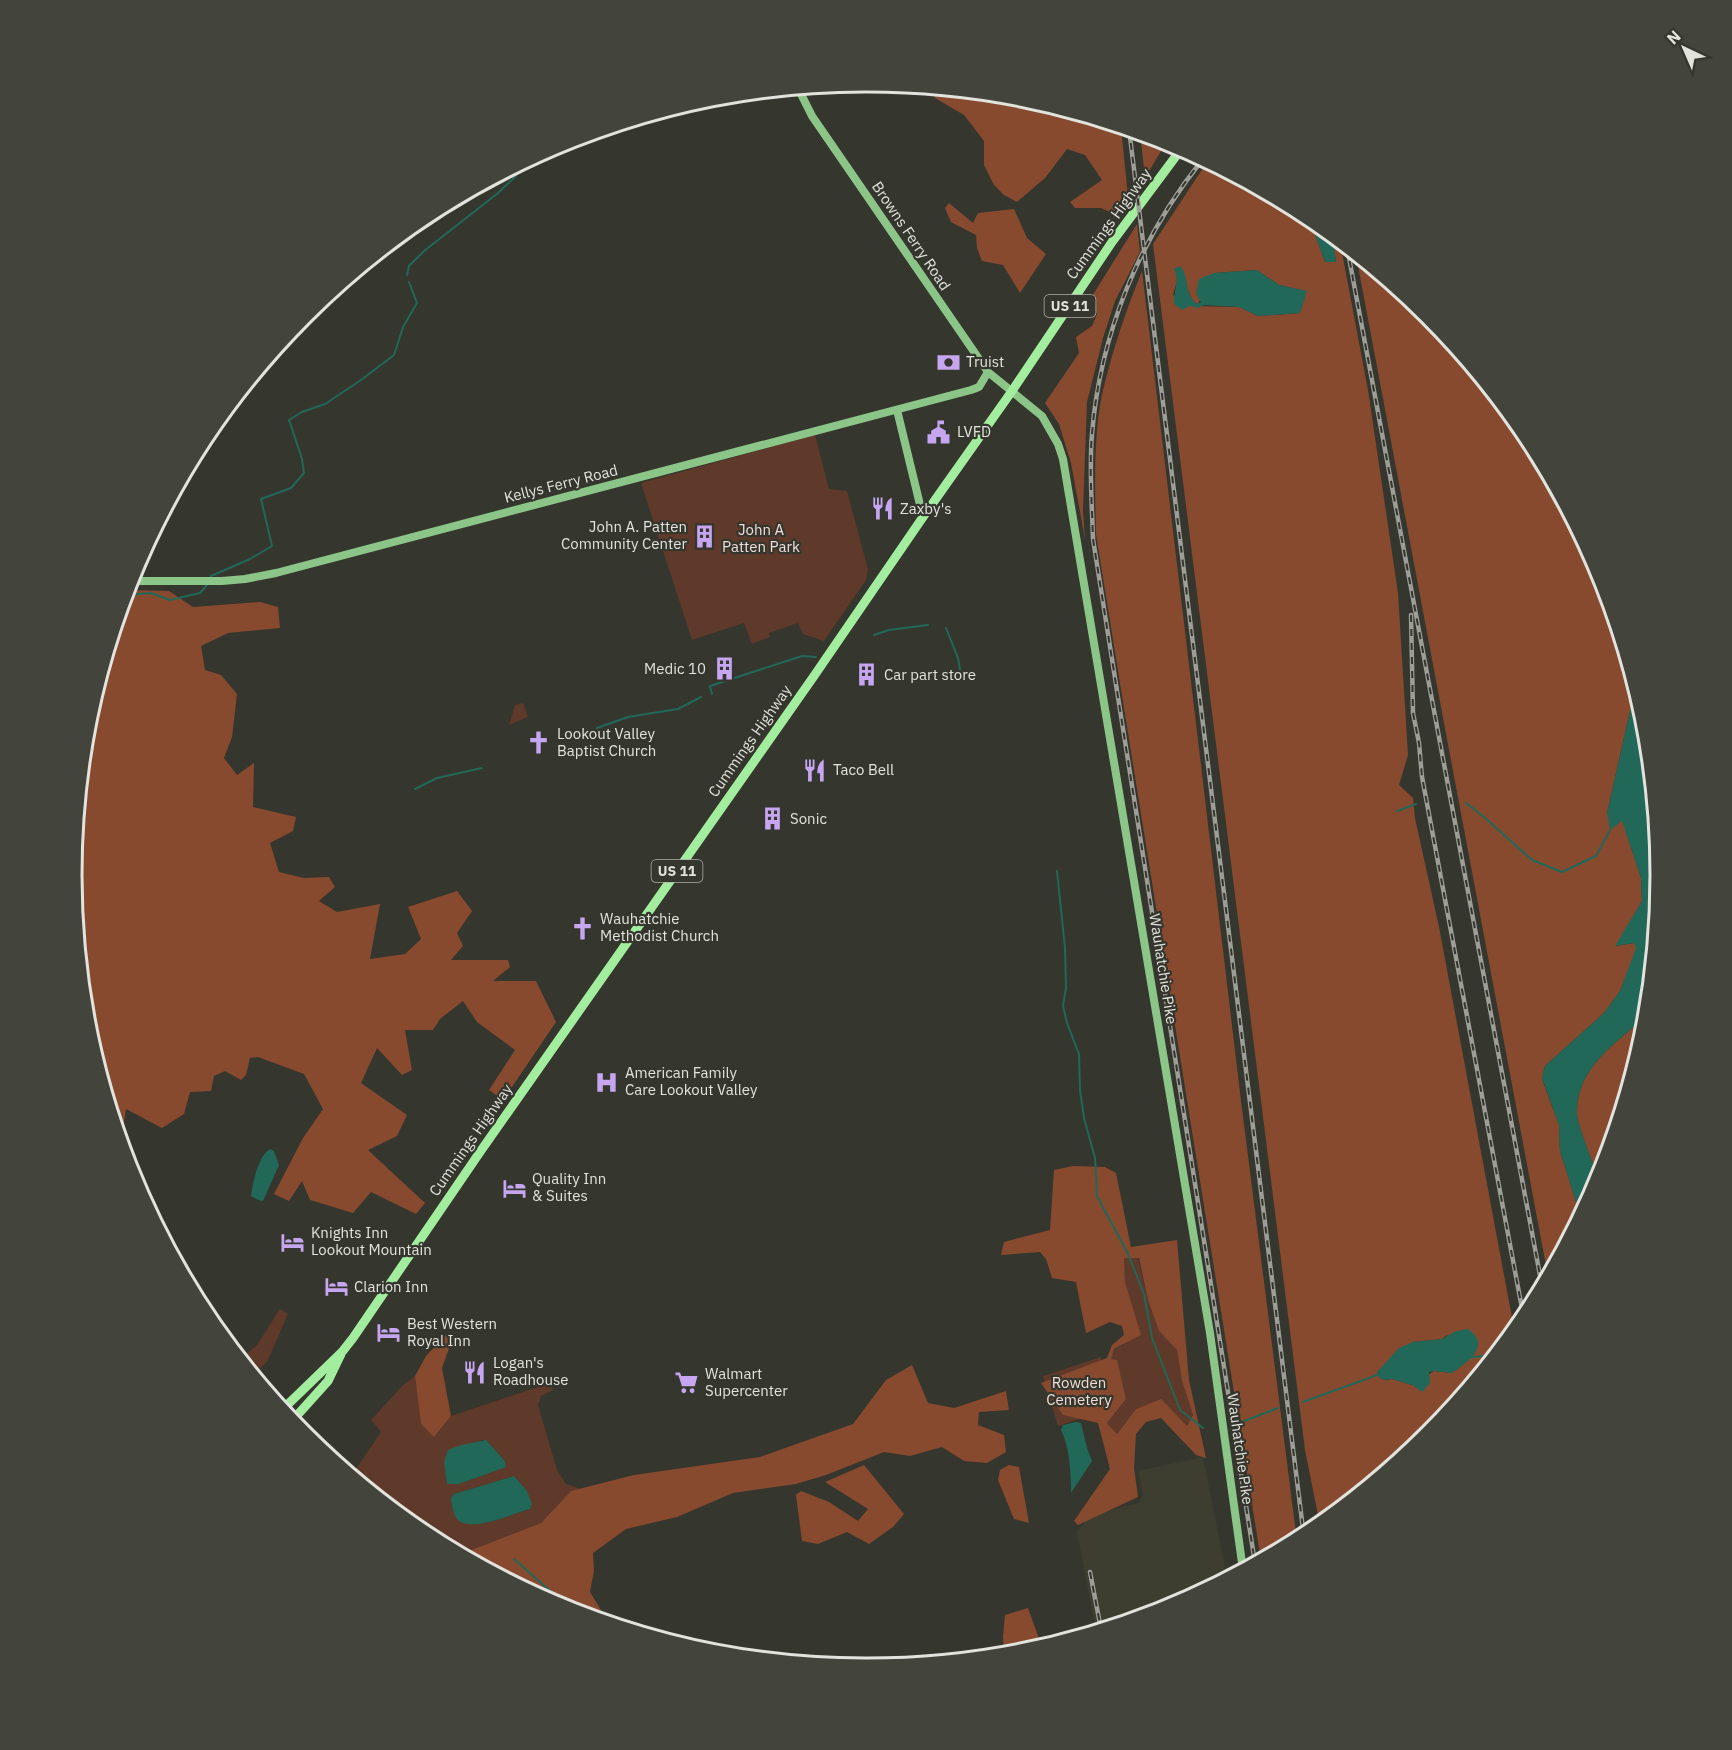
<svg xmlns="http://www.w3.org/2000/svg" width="1732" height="1750" viewBox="0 0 1732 1750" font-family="'IBM Plex Sans',sans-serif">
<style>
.built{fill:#3d3e30}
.green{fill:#5f3929;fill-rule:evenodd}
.forest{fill:#874a2f;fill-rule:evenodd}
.water{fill:#226859}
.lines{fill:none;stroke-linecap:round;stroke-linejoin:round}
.stream{stroke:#226859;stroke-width:2}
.secondary{stroke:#8cc588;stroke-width:8}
.primary{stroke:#a3ed9e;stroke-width:9}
.highway{stroke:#ebfcea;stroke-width:10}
.rail-casing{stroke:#9d9e98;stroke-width:4.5}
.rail{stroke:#35362e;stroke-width:2;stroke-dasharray:7;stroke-linecap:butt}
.labels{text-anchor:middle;stroke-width:4.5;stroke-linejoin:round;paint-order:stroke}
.shield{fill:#35362e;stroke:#afafa9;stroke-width:1.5}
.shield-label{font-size:14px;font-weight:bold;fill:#e3e3de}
.street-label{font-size:15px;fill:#e3e3de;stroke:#35362e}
.poi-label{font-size:15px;fill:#e3e3de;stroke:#35362e;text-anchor:start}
.park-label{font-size:15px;fill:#f1ddd5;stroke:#35362e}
.rim{fill:none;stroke:#e3e3de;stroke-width:3}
</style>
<rect width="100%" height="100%" fill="#35362e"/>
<path class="built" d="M1203 1457 1227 1578 1170 1609 1096 1631 1077 1532 1091 1515 1139 1503 1143 1494 1138 1471Z"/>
<path class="green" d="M815 435 829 489 847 491 868 569 866 580 824 641 803 634 798 623 769 633 770 637 752 644 744 623 692 640 641 483Z
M523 703 528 717 509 725 515 705Z
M1124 1257 1138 1258 1148 1300 1159 1331 1177 1350 1182 1381 1193 1415 1187 1426 1136 1409 1117 1434 1107 1423 1126 1399 1117 1361 1110 1359 1114 1350 1140 1335 1125 1282Z
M280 1309 288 1314 267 1362 253 1374 241 1358 257 1345Z
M1101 1357 1111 1404 1088 1416 1058 1426 1043 1376Z
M415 1376 421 1424 434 1437 451 1416 550 1383 553 1390 541 1396 538 1405 557 1470 566 1484 581 1489 571 1491 541 1523 461 1554 425 1535 352 1475 381 1432 371 1420 403 1385ZM483 1440H486L505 1461V1467L459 1484 473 1443ZM514 1476 527 1491 530 1509C505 1516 445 1546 454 1494Z"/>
<path class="forest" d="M870 81 861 93 839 92 836 84Z
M933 88 1021 96 1121 127 1128 197 1118 216 1101 208H1075L1070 202 1102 180 1085 155 1067 149 1045 178 1017 202 1004 195 994 185 984 165V141L964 115 935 98Z
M1140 132 1167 141 1145 178Z
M1207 162 1308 215 1325 262H1336L1332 235 1340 242 1368 390 1398 593 1408 755 1399 785 1413 798 1415 818 1439 927 1513 1323 1508 1332 1510 1336 1427 1437 1320 1525 1305 1450 1153 244ZM1257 270 1279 285 1306 291 1300 313 1258 316 1239 307 1190 306 1173 295 1178 277C1180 280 1186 285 1187 288 1191 296 1190 300 1198 304L1214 273ZM1447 1335 1452 1373 1434 1371 1412 1385 1392 1379 1384 1380 1380 1378 1377 1372 1413 1342 1442 1339Z
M949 203 973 223 978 213 1014 209 1027 238 1046 254 1020 293 1003 265 982 261 977 248 976 235 951 222 945 208Z
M1137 224 1140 252 1115 301 1103 338 1087 402 1083 511 1085 539 1071 463 1059 424 1045 403 1079 353 1076 337 1092 326 1097 314 1089 301Z
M1356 255 1428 314 1526 434 1600 571 1635 689 1607 813 1622 820 1641 878 1642 901 1616 946 1634 943 1637 948 1620 991 1604 1013 1545 1066 1542 1079 1559 1125 1560 1151 1580 1215 1548 1276Z
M1142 271 1241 1101 1297 1541 1261 1560 1096 534C1095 489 1093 434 1103 390 1113 349 1126 310 1142 271Z
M127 590 169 591 193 607 260 602 278 607 280 628 228 633 201 646 205 670 221 675 237 694 232 737 224 758 237 775 254 763 253 807 296 817 293 831 270 843 279 872 304 878 329 877 335 887 319 901 337 912 380 904 370 959 405 954 421 939 408 907 457 891 472 911 457 933 463 946 451 960H508L510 967 493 981H536L556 1022 503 1100 489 1090 515 1050 477 1022 463 1001 440 1019 433 1030H405L412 1070 402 1075 377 1048 361 1083 407 1115 397 1136 368 1150 425 1203 416 1214 371 1192 353 1213 310 1200 302 1181 289 1201 274 1194 303 1138 323 1109 304 1074 258 1057 250 1058 246 1075 241 1080 225 1071 214 1076 211 1091 190 1092 184 1114 162 1128 126 1109 121 1141 87 1030 72 875 87 720Z
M1646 1016 1645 1030 1599 1180C1594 1165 1578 1127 1577 1114 1576 1067 1616 1044 1646 1016Z
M1073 1166 1105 1167 1116 1173 1131 1247 1177 1240 1189 1380 1206 1458 1196 1455 1161 1418 1146 1422 1136 1434 1134 1468 1138 1497 1078 1525 1074 1521 1110 1469 1098 1423 1063 1415 1041 1383 1107 1358 1112 1345 1124 1335 1122 1326 1110 1322 1086 1333 1076 1282 1052 1278 1046 1259 1040 1252 1001 1255 1004 1242 1050 1230 1054 1170ZM1124 1258H1139L1148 1300 1159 1331 1177 1350 1182 1381 1193 1415 1187 1426 1161 1399 1136 1409 1117 1434 1107 1423 1126 1399 1117 1360 1111 1359 1114 1349 1141 1335 1125 1282Z
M447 1334 452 1340 442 1368 451 1416 434 1437 421 1424 415 1376 426 1356Z
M912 1365 928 1403 954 1408 1006 1391 1009 1410 979 1412 978 1425 1004 1435 1006 1452 987 1463 964 1461 942 1447 910 1456 884 1452 826 1475 796 1484 733 1493 677 1517 626 1529 593 1553 594 1571 590 1592 605 1617 613 1624 562 1608 461 1554 541 1523 571 1491 634 1475 760 1457 853 1424 886 1380Z
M864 1465 904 1514 893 1527 869 1544 847 1532 818 1544 802 1541 796 1495 801 1491 829 1502 858 1521 868 1509 825 1482Z
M1009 1465 1019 1467 1029 1523 1014 1519 998 1480 1000 1470Z
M1028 1608 1042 1647 1021 1654 1004 1655 1003 1636 1005 1615Z"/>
<path class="water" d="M1308 215 1332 235 1336 262H1325Z
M1180 266C1191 278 1183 296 1198 304L1201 302 1196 294 1199 279 1214 273 1257 270 1279 285 1307 291 1300 313 1258 316 1239 307 1204 305 1198 308 1190 306 1182 310 1174 304C1173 291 1180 282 1174 269Z
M1635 689 1645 720 1655 824 1650 841 1653 861 1659 869 1660 875 1646 1016C1616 1044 1576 1067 1577 1114 1578 1127 1594 1165 1599 1180L1580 1215 1560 1151 1559 1125 1542 1078 1545 1066 1604 1013 1620 991 1636 948 1634 943 1615 946 1642 901 1641 878 1622 821 1610 830 1607 813Z
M270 1149 274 1151 279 1165 263 1201 258 1200 251 1196C253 1182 258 1156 270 1149Z
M1468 1329C1492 1345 1468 1362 1452 1373L1434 1371 1429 1372 1430 1383 1422 1392 1412 1385 1392 1379 1384 1380 1380 1378 1377 1372 1399 1348 1413 1342 1442 1339 1456 1331Z
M1076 1422 1081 1423 1087 1448 1092 1461 1071 1493C1071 1474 1070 1448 1061 1430L1063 1425Z
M486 1440 505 1461 506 1467 459 1484H447L444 1462 448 1450 461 1445Z
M514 1476 527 1491 532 1504 530 1509C515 1513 470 1533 458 1520 453 1515 452 1505 451 1498L454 1494Z"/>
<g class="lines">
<path class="stream" d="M407 275 409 266 424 251 498 193 515 177 524 162
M211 576 250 559 272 546 261 499 291 488 304 473 302 459 289 420 302 412 325 404 361 380 394 355 403 327 417 303 409 282
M125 595 151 593 170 600 200 593 207 585
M946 628 958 658 960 670
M874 635 889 630 928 625
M712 694 710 686 802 656 816 657
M597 728 628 717 678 709 701 697
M415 789 437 778 482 768
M1466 803 1484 817 1532 860 1562 872 1596 856 1610 830
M1397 811 1416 804
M1057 871 1065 948 1066 987 1063 1006 1067 1023 1079 1054 1080 1090 1084 1118 1095 1158 1097 1196 1128 1254 1144 1294 1152 1338 1180 1410 1203 1428
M1468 1358 1495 1354
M1485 1367 1491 1356
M1303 1402 1380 1374
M1239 1423 1278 1408
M514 1559 574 1612"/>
<path class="secondary" d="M798 88 812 116 988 372 1042 416 1058 444 1063 459 1210 1333 1243 1570
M897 410 923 517
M130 581H222L245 579 276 573 971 390 979 387 988 372"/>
<path class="primary" d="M282 1410 342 1352 353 1338 480 1152 814 676 923 517 1012 391 1112 242 1182 148
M292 1421 328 1381 341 1354"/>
<path class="highway" d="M201 443 208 431"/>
<defs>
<path id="rail" d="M1129 129 1304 1537
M1203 159C1140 237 1100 334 1092 434 1089 468 1092 504 1093 539L1255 1563
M1347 247 1542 1286
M1411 615 1413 713 1419 743 1422 777 1524 1319
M1090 1572 1101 1629"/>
</defs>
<use href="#rail" class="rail-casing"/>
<use href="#rail" class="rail"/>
</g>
<defs>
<symbol id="bank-bare" viewBox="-9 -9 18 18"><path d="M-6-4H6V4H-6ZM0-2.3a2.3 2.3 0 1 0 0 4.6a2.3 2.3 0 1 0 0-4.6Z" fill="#c6a6f0" stroke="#35362e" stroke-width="2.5" paint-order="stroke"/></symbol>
<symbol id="civic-bare" viewBox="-9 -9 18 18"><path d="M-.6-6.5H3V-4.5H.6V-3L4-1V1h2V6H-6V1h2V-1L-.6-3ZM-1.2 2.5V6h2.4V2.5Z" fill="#c6a6f0" stroke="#35362e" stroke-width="2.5" paint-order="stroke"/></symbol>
<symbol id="restaurant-bare" viewBox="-9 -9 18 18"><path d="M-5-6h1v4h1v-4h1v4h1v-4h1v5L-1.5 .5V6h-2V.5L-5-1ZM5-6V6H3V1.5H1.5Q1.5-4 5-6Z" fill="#c6a6f0" stroke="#35362e" stroke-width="2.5" paint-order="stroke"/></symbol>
<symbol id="building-bare" viewBox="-9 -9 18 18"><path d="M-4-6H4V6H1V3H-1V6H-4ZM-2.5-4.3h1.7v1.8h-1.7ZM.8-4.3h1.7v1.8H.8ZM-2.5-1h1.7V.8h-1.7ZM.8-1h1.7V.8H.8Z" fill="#c6a6f0" stroke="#35362e" stroke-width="2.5" paint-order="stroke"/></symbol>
<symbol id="church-bare" viewBox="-9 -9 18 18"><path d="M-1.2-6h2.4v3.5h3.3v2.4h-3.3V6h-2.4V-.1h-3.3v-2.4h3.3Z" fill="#c6a6f0" stroke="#35362e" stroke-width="2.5" paint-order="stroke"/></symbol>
<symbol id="hospital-bare" viewBox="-9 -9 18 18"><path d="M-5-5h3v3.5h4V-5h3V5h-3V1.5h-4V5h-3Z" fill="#c6a6f0" stroke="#35362e" stroke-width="2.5" paint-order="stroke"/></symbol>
<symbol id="hotel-bare" viewBox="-9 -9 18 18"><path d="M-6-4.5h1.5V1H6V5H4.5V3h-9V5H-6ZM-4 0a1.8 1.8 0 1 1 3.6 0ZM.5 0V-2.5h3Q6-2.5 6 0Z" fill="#c6a6f0" stroke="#35362e" stroke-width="2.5" paint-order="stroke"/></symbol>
<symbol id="supermarket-bare" viewBox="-9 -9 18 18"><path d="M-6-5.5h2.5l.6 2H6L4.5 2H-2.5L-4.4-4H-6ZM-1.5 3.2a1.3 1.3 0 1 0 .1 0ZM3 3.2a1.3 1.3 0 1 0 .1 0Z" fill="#c6a6f0" stroke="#35362e" stroke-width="2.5" paint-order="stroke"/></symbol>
</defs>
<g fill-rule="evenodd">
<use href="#bank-bare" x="932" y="346" width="33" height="33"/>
<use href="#civic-bare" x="922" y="416" width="33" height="33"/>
<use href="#restaurant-bare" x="866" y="492" width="33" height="33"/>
<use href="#building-bare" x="688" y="520" width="33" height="33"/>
<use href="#building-bare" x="708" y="652" width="33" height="33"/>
<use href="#building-bare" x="850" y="658" width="33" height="33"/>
<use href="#church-bare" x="522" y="726" width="33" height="33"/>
<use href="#restaurant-bare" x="798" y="754" width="33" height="33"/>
<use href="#building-bare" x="756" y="802" width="33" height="33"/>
<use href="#church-bare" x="566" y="912" width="33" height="33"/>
<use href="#hospital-bare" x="590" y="1066" width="33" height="33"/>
<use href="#hotel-bare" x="498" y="1172" width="33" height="33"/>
<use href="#hotel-bare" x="276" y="1226" width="33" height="33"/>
<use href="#hotel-bare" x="320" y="1270" width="33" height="33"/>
<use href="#hotel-bare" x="372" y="1316" width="33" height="33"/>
<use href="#restaurant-bare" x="458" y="1356" width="33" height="33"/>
<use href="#supermarket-bare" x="670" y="1366" width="33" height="33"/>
</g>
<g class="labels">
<g class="shield">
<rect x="1044.5" y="295" width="51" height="22" rx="4.5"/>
<rect x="651.5" y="860" width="51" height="22" rx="4.5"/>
</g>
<g class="shield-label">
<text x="1070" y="311">US 11</text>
<text x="677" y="876">US 11</text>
</g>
<g class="street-label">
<text transform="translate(1109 224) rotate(-54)" y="5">Cummings Highway</text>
<text transform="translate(911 236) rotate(56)" y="5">Browns Ferry Road</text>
<text transform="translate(561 484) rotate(-14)" y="5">Kellys Ferry Road</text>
<text transform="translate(750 741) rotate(-55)" y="5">Cummings Highway</text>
<text transform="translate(1163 969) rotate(81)" y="5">Wauhatchie Pike</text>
<text transform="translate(471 1140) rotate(-55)" y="5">Cummings Highway</text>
<text transform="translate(1240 1449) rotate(82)" y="5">Wauhatchie Pike</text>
</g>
<g class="poi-label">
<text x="966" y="367">Truist</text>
<text x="957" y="437">LVFD</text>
<text x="900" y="514">Zaxby's</text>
<text x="687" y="532" text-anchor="end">John A. Patten<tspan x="687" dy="17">Community Center</tspan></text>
<text x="706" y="674" text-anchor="end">Medic 10</text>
<text x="884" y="680">Car part store</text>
<text x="557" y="739">Lookout Valley<tspan x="557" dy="17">Baptist Church</tspan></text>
<text x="833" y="775">Taco Bell</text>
<text x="790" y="824">Sonic</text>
<text x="600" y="924">Wauhatchie<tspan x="600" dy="17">Methodist Church</tspan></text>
<text x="625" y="1078">American Family<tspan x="625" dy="17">Care Lookout Valley</tspan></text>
<text x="532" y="1184">Quality Inn<tspan x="532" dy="17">&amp; Suites</tspan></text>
<text x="311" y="1238">Knights Inn<tspan x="311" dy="17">Lookout Mountain</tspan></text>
<text x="354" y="1292">Clarion Inn</text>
<text x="407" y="1329">Best Western<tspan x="407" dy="17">Royal Inn</tspan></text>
<text x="493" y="1368">Logan's<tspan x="493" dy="17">Roadhouse</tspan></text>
<text x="705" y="1379">Walmart<tspan x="705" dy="17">Supercenter</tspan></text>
</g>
<g class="park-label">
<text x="761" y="535">John A<tspan x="761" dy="17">Patten Park</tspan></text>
<text x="1079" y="1388">Rowden<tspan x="1079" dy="17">Cemetery</tspan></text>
</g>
</g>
<path d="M0 0H1732V1750H0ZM865 92H867A783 783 0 0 1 1650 875V875A783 783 0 0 1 867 1658H865A783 783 0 0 1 82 875V875A783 783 0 0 1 865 92Z" fill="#43443c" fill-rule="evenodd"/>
<path class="rim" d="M865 92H867A783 783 0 0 1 1650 875V875A783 783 0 0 1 867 1658H865A783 783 0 0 1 82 875V875A783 783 0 0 1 865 92Z"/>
<g transform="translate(1684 48) rotate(316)" stroke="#35362e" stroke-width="4.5" paint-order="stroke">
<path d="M0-4.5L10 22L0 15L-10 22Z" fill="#e3e3de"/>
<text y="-9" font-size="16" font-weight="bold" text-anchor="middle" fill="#e3e3de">N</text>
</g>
</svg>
